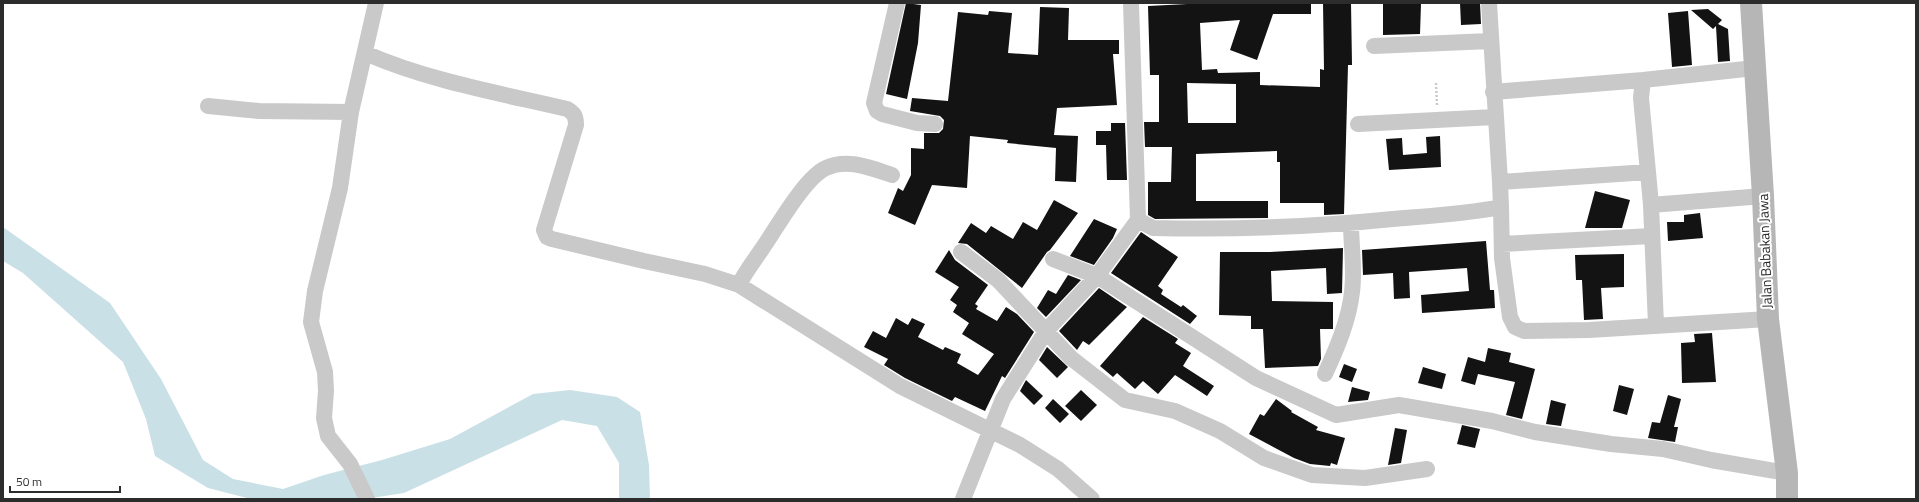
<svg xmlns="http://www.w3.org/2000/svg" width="1919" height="502" viewBox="0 0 1919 502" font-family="'Titillium Web',sans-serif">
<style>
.water{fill:#c9e0e6}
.building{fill:#131313;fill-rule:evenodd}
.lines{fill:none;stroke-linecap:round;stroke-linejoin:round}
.path{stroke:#c9c9c9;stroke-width:2.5;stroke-dasharray:2 2;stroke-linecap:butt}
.street{stroke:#c9c9c9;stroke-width:16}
.secondary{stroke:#b6b6b6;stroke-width:22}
.labels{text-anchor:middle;stroke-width:4;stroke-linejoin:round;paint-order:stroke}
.street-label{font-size:14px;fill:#2c2c2c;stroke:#fff}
</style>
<rect width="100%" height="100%" fill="#fff"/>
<path class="water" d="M3 227 110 303 161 379 203 460 233 479 283 489 324 475 382 460 450 439 533 394 570 390 617 397 640 412 649 465 650 499H619V463L597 426 562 420 404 493 365 499H251L208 488 155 456 146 419 123 362 23 273 3 261Z"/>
<path class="building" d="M906 3 921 5 918 43 907 99 886 94Z
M1207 3H1311V14H1273L1257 60 1230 50 1240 20 1200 23 1202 70 1217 69 1218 73 1260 72V85L1320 87V69L1324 70 1323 3H1351L1352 65H1348L1344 214 1324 215V203H1280V162H1277V151L1196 154V201H1268V218L1155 219 1148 215V182H1171L1172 147H1145L1144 122H1159V75H1150L1148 6ZM1187 83 1236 84V123H1188Z
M1460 3H1480L1481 24 1461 25Z
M1383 4H1421L1420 34 1383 35Z
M1040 7 1069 8 1068 40H1119V54H1113L1117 105 1057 108 1054 135 1078 136 1076 182 1055 181 1056 148 1007 143 1008 140 970 136 967 188 932 185 915 225 888 213 898 188 903 191 911 175V148L924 149V133H939L943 129 944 120 940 116 910 111 912 98 948 101 958 12 988 15 989 11 1012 13 1008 53 1038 55Z
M1708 9 1722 20 1718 24 1728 29 1730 61 1718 62 1716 26 1713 29 1691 10Z
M1688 11 1692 65 1672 67 1668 13Z
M1111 123H1125L1127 180H1107L1106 145H1096V131H1111Z
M1440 136 1441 167 1389 170 1386 139 1402 138 1403 155 1427 153 1426 137Z
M1595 191 1630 200 1622 228H1585Z
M1054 200 1078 213 1050 250 1047 252 1022 288 967 244 958 243 971 223 986 233 991 226 1013 239 1023 222 1037 230Z
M1700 213 1703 238 1668 241 1667 222H1684V215Z
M1094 219 1117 229 1113 238 1094 265 1070 256Z
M1141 232 1178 257 1158 286 1163 290 1161 294 1181 307 1183 305 1197 316 1190 324 1111 273Z
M1486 241 1490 290H1494L1495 308 1422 313 1421 295 1469 291 1467 268 1409 272 1410 298 1394 299 1393 273 1363 275 1362 250Z
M1343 248 1342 293 1327 294 1326 268 1271 271 1272 301 1333 302V329H1320L1321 359 1318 366 1265 368 1263 329H1251V316L1219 315 1220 252H1270Z
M949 250 955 260 988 285 975 304 978 306 976 309 997 321 1006 307 1017 314 1034 332 1005 378 1002 376 985 411 955 397 952 401 905 378 884 365 888 359 864 347 873 331 886 338 896 318 908 325 912 318 925 324 918 337 943 350 945 347 961 354 957 363 978 375 994 354 962 334 969 323 953 312 957 305 950 300 959 287 935 272Z
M1624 254V287L1601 288 1603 319 1584 320 1582 280H1576L1575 255Z
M1068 275 1081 280 1046 317 1037 308 1048 290 1056 294Z
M1099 288 1127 307 1089 345 1083 341 1077 350 1059 331Z
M1143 317 1178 339 1175 343 1191 353 1183 366 1214 386 1207 396 1175 375 1158 394 1143 381 1135 389 1117 373 1113 377 1100 366Z
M1712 333 1716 382 1682 383 1681 343 1695 342 1694 334Z
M1047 347 1068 367 1057 378 1039 360Z
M1488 348 1511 353 1509 362 1535 369 1522 419 1506 415 1515 382 1478 374 1475 385 1461 381 1468 357 1485 362Z
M1344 364 1357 369 1352 382 1339 377Z
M1423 367 1446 374 1442 389 1418 383Z
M1026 380 1043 396 1034 405 1020 391Z
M1619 385 1634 389 1627 415 1613 411Z
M1352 387 1370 392 1368 400 1348 402Z
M1081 390 1097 405 1081 421 1065 406Z
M1668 395 1681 399 1674 427H1678L1675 442 1648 438 1652 422 1660 423Z
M1053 399 1069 414 1060 423 1045 408Z
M1276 399 1292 411 1291 412 1318 427 1316 430 1345 438 1337 465 1331 463 1330 466 1310 464 1294 458 1249 434 1260 414 1264 416Z
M1551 400 1566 404 1561 426 1546 424Z
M1462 425 1480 429 1475 448 1457 444Z
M1395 428 1407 430 1401 463 1388 465Z"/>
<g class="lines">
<path class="path" d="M1436 83 1437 105"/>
<path class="street" d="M897 3 874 103 877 111 882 114 917 123 935 124
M1131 3 1138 220 1097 276 1256 378 1336 415 1399 405 1492 421 1535 432 1611 444 1663 449 1711 460 1787 473
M1489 3 1500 182
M1374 46 1490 41
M365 53C429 81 499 93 567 109 574 113 576 116 576 125L544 230 547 237 552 239 644 261 705 274 739 285
M1493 92 1643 80
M208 106 259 111 351 112 376 3
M351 112 340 188 315 291 311 322 325 372 326 391 324 418 328 436 350 464 367 499
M1358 124 1495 117
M1648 172 1641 98 1643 80 1755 68
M892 175C871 168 848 158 826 168 805 177 776 229 762 249 754 261 745 272 739 285L900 386 1020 445 1058 469 1092 499
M1651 205 1656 325
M1501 207 1502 258 1510 317 1515 327 1524 331 1589 330 1768 319
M1138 220 1153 228C1233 230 1313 227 1393 219 1429 216 1465 214 1501 207L1500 182 1648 172 1651 205 1763 196
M1502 244 1652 236
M961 252 998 280 1071 358 1125 400 1175 411 1220 431 1264 458 1312 475 1365 478 1427 469
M1325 374C1337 348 1349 320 1352 292 1355 269 1351 245 1351 223
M963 499 1003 399 1046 331 1097 276 1053 259"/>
<path class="secondary" d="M1751 3 1763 196 1768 319 1787 473V499"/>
</g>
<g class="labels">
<g class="street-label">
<text transform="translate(1765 251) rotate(-92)" y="5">Jalan Babakan Jawa</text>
</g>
</g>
<rect width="1919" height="502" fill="none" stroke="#2c2c2c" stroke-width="8"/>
<path d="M10 486v6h110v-6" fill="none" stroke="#2c2c2c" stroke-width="2"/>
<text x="16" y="486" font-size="12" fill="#2c2c2c" stroke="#ffffff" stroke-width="3" paint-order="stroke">50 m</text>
</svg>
